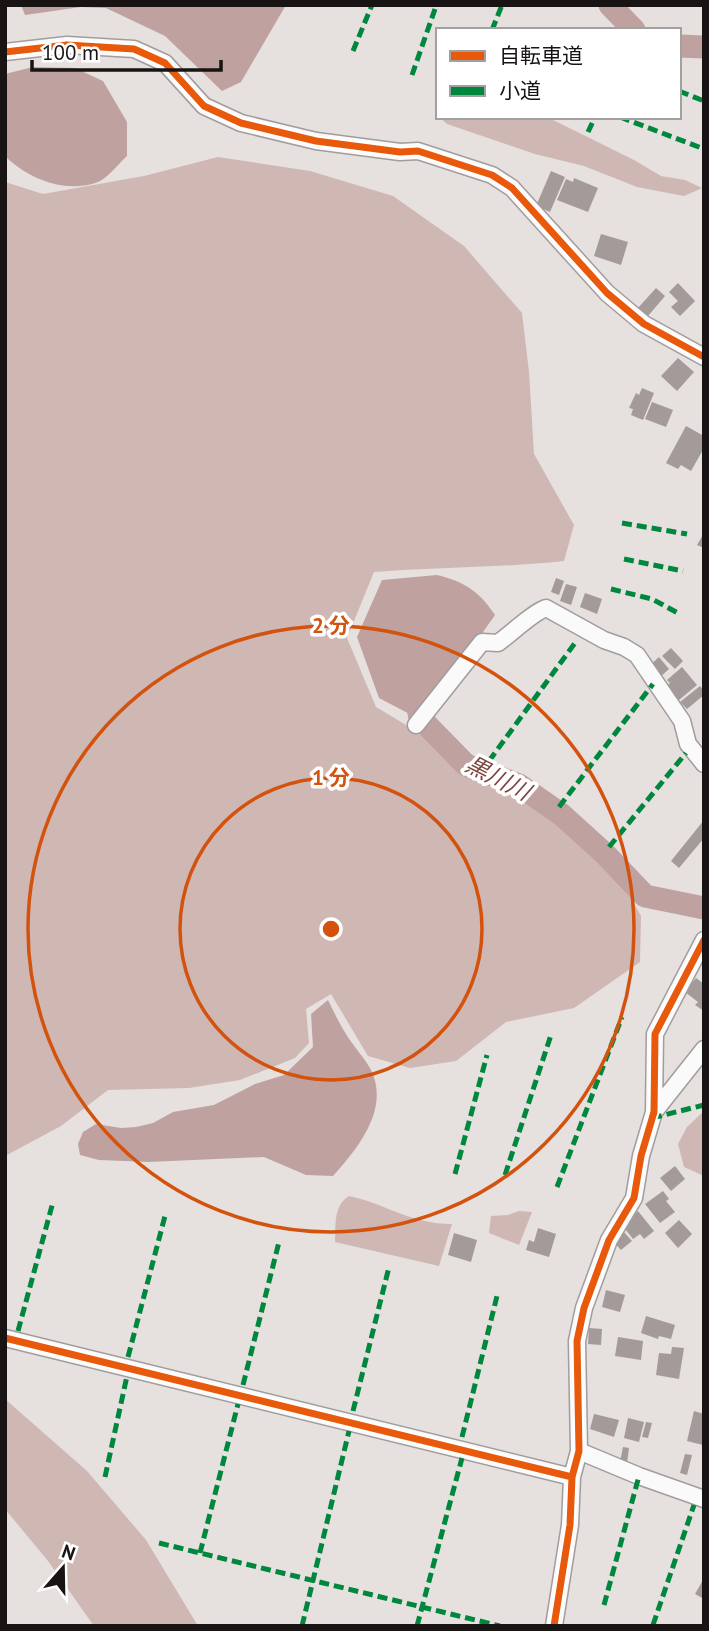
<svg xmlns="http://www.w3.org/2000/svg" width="709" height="1631" viewBox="0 0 709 1631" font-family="'PT Sans','Noto Sans JP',sans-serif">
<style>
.forest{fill:#cfb7b3}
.water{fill:#bfa29f}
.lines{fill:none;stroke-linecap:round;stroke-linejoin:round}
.river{stroke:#bfa29f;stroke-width:23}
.building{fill:#a39a99}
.minor-casing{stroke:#a29d9d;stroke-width:19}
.minor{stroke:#fbfafa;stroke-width:16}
.quiet{stroke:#00873e;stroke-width:5;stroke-dasharray:10 5;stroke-linecap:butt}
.cycleway-casing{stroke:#fff;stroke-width:11}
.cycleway{stroke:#e8590c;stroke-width:7}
.ring{fill:none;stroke:#d3520d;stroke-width:3.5}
.labels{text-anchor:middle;stroke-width:7;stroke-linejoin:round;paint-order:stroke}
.water-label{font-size:23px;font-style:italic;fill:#7c453d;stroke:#fff}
.centre{fill:#d3520d;stroke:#fff;stroke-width:3.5}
.ring-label{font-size:21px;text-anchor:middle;font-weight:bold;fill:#d3520d;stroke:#fff;stroke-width:7;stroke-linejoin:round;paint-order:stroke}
</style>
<rect width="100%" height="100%" fill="#e6e0df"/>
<path class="forest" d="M439 117H547L634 160 661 176 685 180 702 188 684 196 637 187 584 166 535 154 447 124Z
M218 157 310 171 393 196 464 246 522 313 529 372 534 454 574 525 564 561C501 568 437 567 374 572L347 638 376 707 426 737 458 771 510 786 618 874 641 916 640 962 574 1008 506 1022 456 1061 410 1068 368 1056 331 994 306 1009 309 1043 295 1058 240 1080 189 1088 108 1090 61 1126 5 1156V182L43 194 144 176Z
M704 1111V1176L684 1167 678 1144 687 1127Z
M349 1196C387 1204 410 1224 452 1224L439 1266 335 1242C336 1225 333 1206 349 1196Z
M519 1211 532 1212 519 1245 489 1233 491 1216 508 1215Z
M5 1399 87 1471 146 1540 198 1626H94L48 1561 5 1509Z"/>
<path class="water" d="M21 5H286L241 82 222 91 165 36 106 8 81 7 25 15Z
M33 67 75 68 103 81 127 122V156C119 163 108 178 98 182 66 194 28 179 5 156V74Z
M437 575C465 582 479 591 495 615L421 720 379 698 357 637 382 580Z
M328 1000C334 1012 339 1023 346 1034 353 1046 364 1057 371 1070 390 1109 358 1148 333 1176L306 1175 264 1157 148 1162 99 1160 80 1155 78 1144 83 1132 96 1124 121 1128 136 1127 153 1123 173 1112 214 1105 255 1084 284 1075 313 1047 311 1014Z"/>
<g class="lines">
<path class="river" d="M610 5 634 30
M679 46 704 47
M416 697 420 718 466 765 519 785 562 815 605 854 645 896 704 908"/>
</g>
<path class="building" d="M551 171 565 177 550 212 536 206Z
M574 178 598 188 588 212 557 200 566 179 573 182Z
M601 234 628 242 621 265 594 256Z
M678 283 695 301 680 316 671 307 678 301 669 292Z
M656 288 665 296 648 316 638 308Z
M678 358 694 372 677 391 661 376Z
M642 388 654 393 643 420 631 415 633 409 629 408 636 393 639 395Z
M652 402 673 410 666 427 645 419Z
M686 426 704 436V448L691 471 681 465 678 469 666 463Z
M704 533V548L697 545Z
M556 578 564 581 559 595 551 592Z
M566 584 577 587 571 605 560 601Z
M585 593 602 599 597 614 580 607Z
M671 648 683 661 675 669 662 656Z
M659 657 669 669 659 678 649 666Z
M682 667 697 685 679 700 667 686 670 683 667 680Z
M700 686 704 691V695L687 709 680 702Z
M704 820V838L679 868 671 861Z
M696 978 704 984V1011L695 1005 698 1002 685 992Z
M675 1166 685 1179 671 1191 660 1178Z
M663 1191 669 1199 666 1201 675 1212 660 1223 645 1204Z
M638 1211 654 1231 644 1239 640 1234 633 1239 622 1225Z
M679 1220 692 1234 678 1248 665 1233Z
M538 1228 556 1234 549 1257 526 1250 529 1240 534 1242Z
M623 1231 632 1241 621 1250 612 1240Z
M454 1233 477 1240 471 1262 448 1255Z
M606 1290 625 1295 620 1312 602 1307Z
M646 1316 675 1325 671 1339 659 1336 658 1339 641 1333Z
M589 1328 602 1329 601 1345 588 1344Z
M618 1337 643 1341 641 1360 615 1356Z
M672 1347 684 1348 679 1379 656 1375 659 1353 671 1354Z
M694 1411 704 1414 703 1445 687 1441Z
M594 1414 619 1420 614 1437 590 1429Z
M628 1418 644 1422 639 1442 624 1438Z
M646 1422 652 1423 648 1438 642 1437Z
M623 1447 629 1448 627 1463 620 1462Z
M685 1454 692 1455 687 1475 680 1473Z
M704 1578V1599L695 1594Z"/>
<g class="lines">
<defs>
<path id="minor" d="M5 52 67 45 134 49 165 63 204 106 241 123 316 141 400 152 418 151 492 175 512 188 607 293 644 324 704 357
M416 725 482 642 498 643C512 633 532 613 546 608L604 640 624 647 637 655 682 721 688 744 704 764
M654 1112 704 1049
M5 1338 572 1477
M579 1451 639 1476 704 1499
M554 1626 570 1525 572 1477 579 1451 577 1341 584 1308 609 1240 634 1198 641 1156 654 1112 655 1034 704 940"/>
</defs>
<use href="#minor" class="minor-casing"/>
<use href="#minor" class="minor"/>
<path class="quiet" d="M492 30 502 5
M353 51 372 5
M412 75 435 9
M679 91 704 101
M620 117 704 149
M588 132 595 117
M622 523 687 534
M624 559 683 571
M611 589 652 599 678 613
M489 761 575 643
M559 807 653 684
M609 847 686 753
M652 1118 704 1105
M455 1174 487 1055
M505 1175 551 1035
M557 1187 622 1017
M18 1331 53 1202
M128 1357 165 1216
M243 1385 279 1242
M353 1411 389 1267
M462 1437 498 1292
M105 1477 127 1376
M159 1543 500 1626
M200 1553 238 1404
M604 1605 639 1476
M653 1625 694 1505
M302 1626 349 1431
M417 1626 462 1458"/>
<defs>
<path id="cycleway" d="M5 52 67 45 134 49 165 63 204 106 241 123 316 141 400 152 418 151 492 175 512 188 607 293 644 324 704 357
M5 1338 572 1477
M554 1626 570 1525 572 1477 579 1451 577 1341 584 1308 609 1240 634 1198 641 1156 654 1112 655 1034 704 940"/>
</defs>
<use href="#cycleway" class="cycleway-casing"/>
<use href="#cycleway" class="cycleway"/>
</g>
<g class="ring">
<circle cx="331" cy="929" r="151"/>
<circle cx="331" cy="929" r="303"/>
</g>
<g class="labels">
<g class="water-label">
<text transform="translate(498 778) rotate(27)" y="8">黒川川</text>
</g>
</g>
<circle cx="331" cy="929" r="10" class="centre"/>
<g class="ring-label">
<text x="331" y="633">2 分</text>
<text x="331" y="785">1 分</text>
</g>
<rect width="709" height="1631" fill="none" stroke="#171413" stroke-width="14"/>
<rect x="436" y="28" width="245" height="91" fill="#ffffff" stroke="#a2a1a1" stroke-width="2"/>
<rect x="450" y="51" width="35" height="10" fill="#e8590c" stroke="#a2a1a1" stroke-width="2"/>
<text x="499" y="63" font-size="21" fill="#171413">自転車道</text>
<rect x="450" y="86" width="35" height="10" fill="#00873e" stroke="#a2a1a1" stroke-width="2"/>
<text x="499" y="98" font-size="21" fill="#171413">小道</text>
<g transform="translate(63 1568) rotate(20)" stroke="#ffffff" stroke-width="5" paint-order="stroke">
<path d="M0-5L12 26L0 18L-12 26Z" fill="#171413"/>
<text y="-10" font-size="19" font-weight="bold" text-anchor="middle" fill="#171413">N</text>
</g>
<path d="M32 60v10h189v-10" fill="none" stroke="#171413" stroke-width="3.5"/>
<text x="42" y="60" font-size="21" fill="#171413" stroke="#ffffff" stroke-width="5" paint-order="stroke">100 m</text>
</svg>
